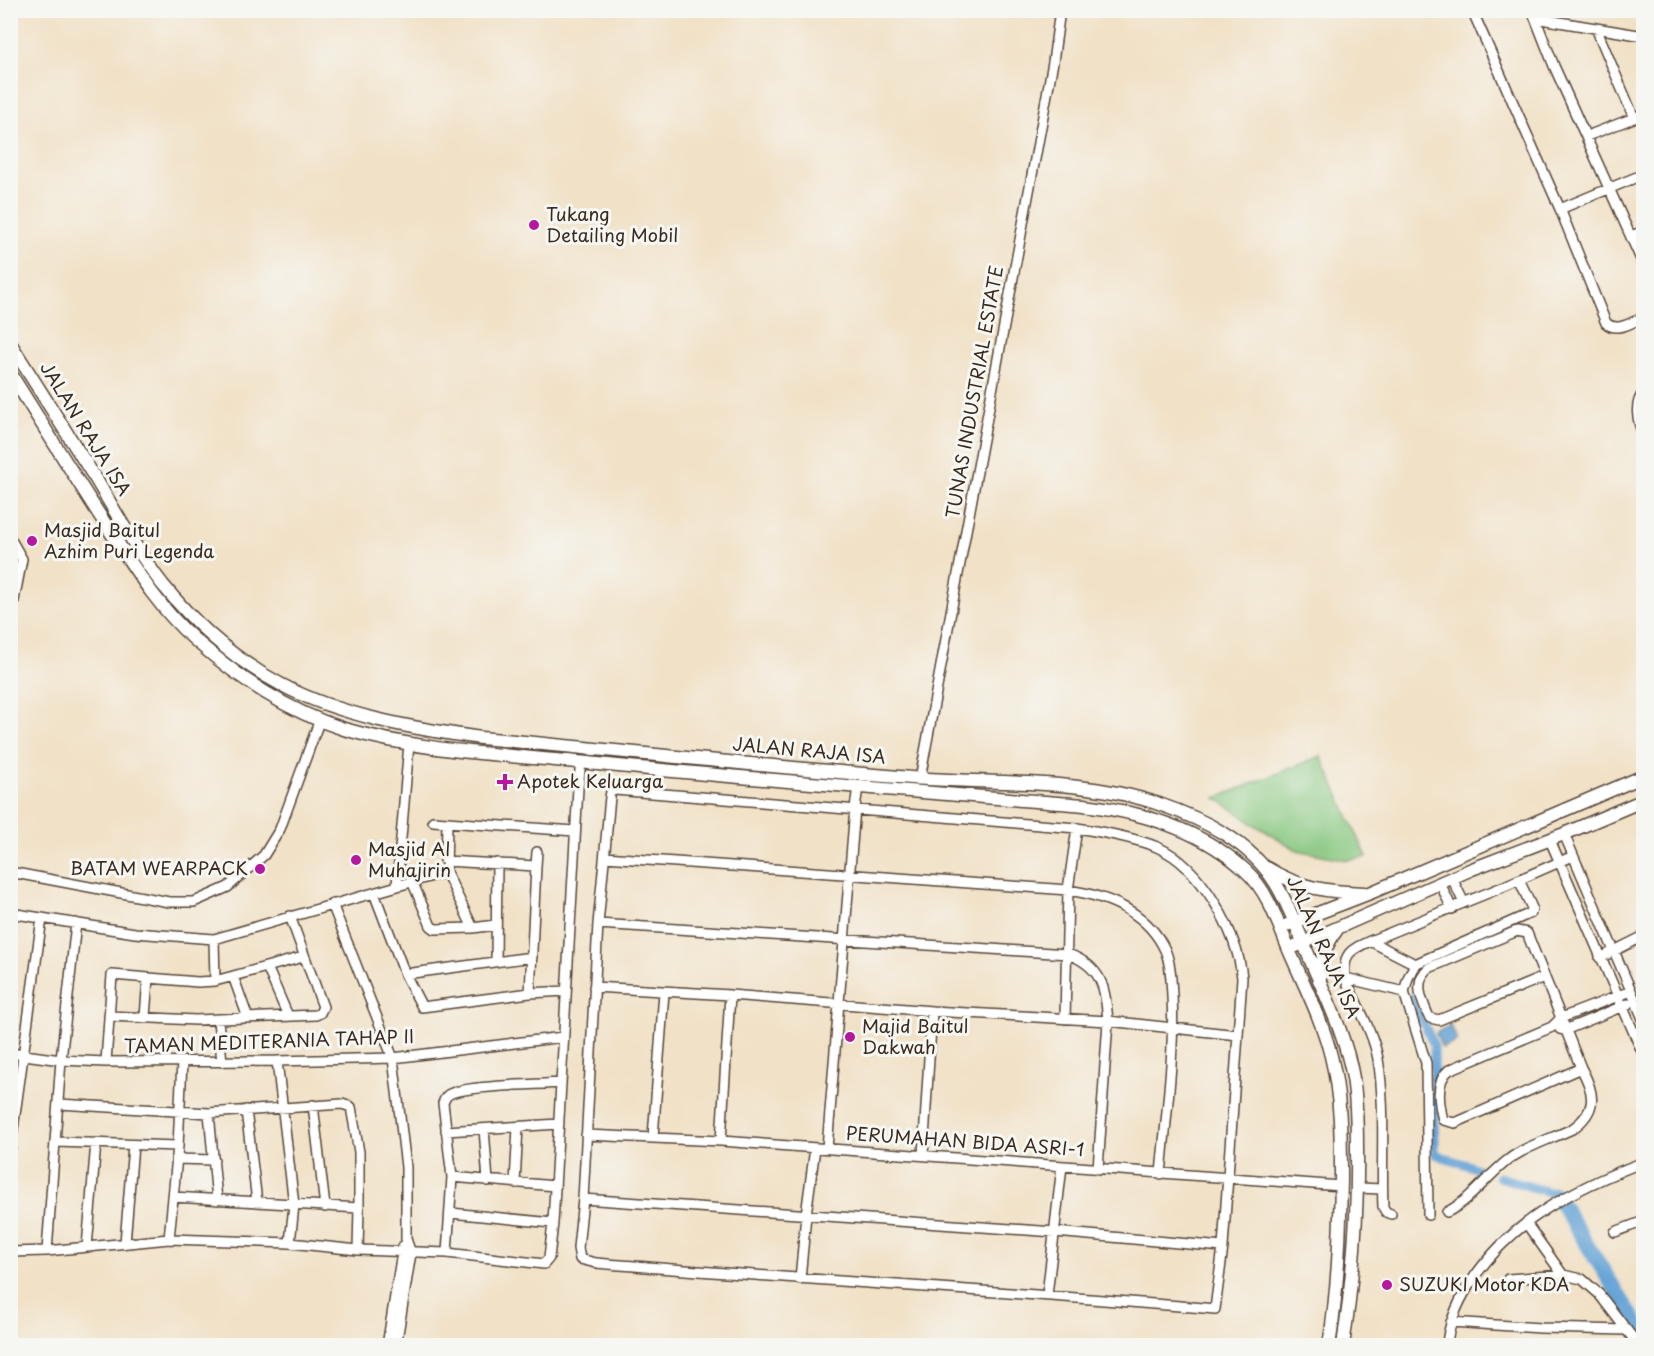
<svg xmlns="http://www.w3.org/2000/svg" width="1654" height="1356" viewBox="0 0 1654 1356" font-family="'Playpen Sans',sans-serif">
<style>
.green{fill:#85c67d;stroke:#60784e;stroke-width:1.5}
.water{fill:#63a2d5;stroke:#4f667a;stroke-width:1.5}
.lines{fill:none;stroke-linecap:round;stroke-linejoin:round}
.canal{stroke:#63a2d5;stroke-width:9}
.river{stroke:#63a2d5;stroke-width:15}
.minor-casing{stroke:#564537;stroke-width:12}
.major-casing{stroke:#564537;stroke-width:15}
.minor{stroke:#fff;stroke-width:9}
.major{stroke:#fff;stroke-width:12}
.poi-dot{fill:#b5179e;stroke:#f6f6f2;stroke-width:2}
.labels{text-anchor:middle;stroke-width:6;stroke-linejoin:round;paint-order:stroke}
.poi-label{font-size:18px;fill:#3b2a1e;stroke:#f6f6f2;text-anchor:start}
.street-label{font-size:18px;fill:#3b2a1e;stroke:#f6f6f2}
</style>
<rect width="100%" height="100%" fill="#f6f6f2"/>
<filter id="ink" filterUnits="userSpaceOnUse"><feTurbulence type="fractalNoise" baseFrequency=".0167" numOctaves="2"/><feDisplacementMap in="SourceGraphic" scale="12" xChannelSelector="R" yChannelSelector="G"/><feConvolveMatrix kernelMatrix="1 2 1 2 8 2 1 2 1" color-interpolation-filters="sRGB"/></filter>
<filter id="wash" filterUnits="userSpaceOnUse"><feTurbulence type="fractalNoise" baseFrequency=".008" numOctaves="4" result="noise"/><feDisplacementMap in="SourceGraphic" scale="24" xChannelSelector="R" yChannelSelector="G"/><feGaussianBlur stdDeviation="1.35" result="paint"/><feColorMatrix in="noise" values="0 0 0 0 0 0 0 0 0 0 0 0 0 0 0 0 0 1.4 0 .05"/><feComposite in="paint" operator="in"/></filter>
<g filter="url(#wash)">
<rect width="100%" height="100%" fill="#f1e1c6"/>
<path class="green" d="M1321 756 1367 857 1347 860 1297 850 1255 825 1216 798Z"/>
<path class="water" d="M1450 1025 1458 1041 1442 1048 1436 1033Z"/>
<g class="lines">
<path class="canal" d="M1412 997 1434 1046 1435 1154 1484 1171
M1499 1177 1555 1194"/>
<path class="river" d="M1555 1194 1637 1324 1642 1346"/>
</g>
</g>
<g filter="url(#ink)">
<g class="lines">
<defs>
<path id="minor" d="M1472 10 1560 209 1606 323C1617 333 1632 322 1644 317
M1532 10 1554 66 1644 266
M1535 18 1644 36
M1596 28 1634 118
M1587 136 1644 114
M1560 209 1644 174
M1631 236 1644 231
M1644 392C1633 404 1638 423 1644 436
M10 538 22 559 10 621
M920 779 1053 62 1060 10
M615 790 1077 828C1103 832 1132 837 1157 847 1201 866 1238 932 1242 978L1223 1247 1215 1309C1009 1291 802 1280 596 1263L580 1259 578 1248 583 1199 598 924 610 797 611 792Z
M433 821 575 831
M447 822 446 872 473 928
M1564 834 1644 1021
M1550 840 1644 1056
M605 857 1068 890C1107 896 1147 911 1165 950 1171 964 1171 980 1172 995 1175 1054 1166 1115 1161 1174
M445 861 536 866 530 993
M536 866 537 852
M10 872 169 902H194L210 895 228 887 264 855 280 829 320 719
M1452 878 1464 903
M412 881 431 926 435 929 473 928 495 925
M1440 883 1452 909
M397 885 409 744
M374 893 405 974 422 1007 530 993 566 991
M332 904 393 1058 406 1167V1239L411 1253 396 1346
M10 913 135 933 214 939 446 872
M76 923 61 1060 47 1251 169 1239 290 1243 358 1250 447 1253 544 1264 549 1258 553 1223 578 788 581 762
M598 924 1068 954C1103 967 1105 988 1108 1021L1098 1169
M214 939 215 981
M1370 941 1415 964
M1600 958 1644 936
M496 961 497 863
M267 967 288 1016
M405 974 532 957
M233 976 248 1018
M1345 978 1404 992 1426 1063 1428 1215
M594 987 730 995 932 1011 1108 1021 1238 1035
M1404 992 1408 978 1415 964 1531 913 1532 908 1519 880
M109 1016 196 1020 316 1015 320 1013 323 1007 290 916
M145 1017 148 978
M1065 1019 1068 890 1077 828
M218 1020 222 1062
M1560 1029 1565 1030 1628 1004
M10 1053 61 1060 106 1062 277 1061 393 1058 563 1037
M277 1061 294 1205 290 1243
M106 1062 112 975 198 982 215 981 303 957
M1581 1068 1455 1123 1443 1120C1439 1104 1435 1081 1449 1070L1552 1027 1561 1018 1631 991
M59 1104 209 1113 342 1104 351 1107 359 1152V1208L173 1197
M313 1105 325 1207
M246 1110 257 1202
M209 1113 217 1200
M484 1129 488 1181
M446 1131 559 1124
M586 1135 721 1141 1341 1186
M653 1137 664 992
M721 1141 730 995
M56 1142 178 1146
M827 1148 855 808 858 787
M10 1151 42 918
M923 1155 932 1011
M176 1159 214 1160
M452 1177 555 1186
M515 1183 518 1127
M1358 1188 1382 1189
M583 1199 1055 1232 1223 1247
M1447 1212C1471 1200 1487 1176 1508 1160 1526 1146 1551 1139 1572 1129 1598 1111 1595 1093 1581 1068L1527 933 1517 931 1429 968C1413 981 1421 999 1428 1015L1430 1018 1439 1020 1544 977
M451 1213 553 1223
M1391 1214 1386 1212 1383 1207C1381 1158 1386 1107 1378 1059 1373 1031 1356 1004 1345 978 1343 953 1350 950 1370 941L1500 888 1573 856
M1526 1223 1563 1275
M1615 1232 1644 1221
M169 1239 178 1146 182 1062
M125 1243 133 1145
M87 1247 96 1143
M358 1250 359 1208
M10 1252 47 1251
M447 1253 452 1177 443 1103C445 1099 445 1097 448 1095 460 1085 541 1085 561 1083
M800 1279 806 1215 815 1148
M1508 1279 1563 1275 1582 1279 1599 1294 1639 1346
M1047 1295 1062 1166
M1451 1322 1541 1328 1627 1330
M387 1346 403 1246
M1447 1346C1448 1324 1458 1303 1469 1285 1510 1221 1574 1188 1644 1162"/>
<path id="major" d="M10 343C39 389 68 435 97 481 118 516 138 553 163 585 195 624 235 660 280 684 339 716 416 729 481 738 620 751 759 766 899 777 983 785 1077 776 1159 804 1203 819 1251 842 1276 884 1290 907 1300 936 1311 961 1327 999 1346 1037 1353 1078 1357 1102 1357 1126 1357 1150 1358 1216 1353 1280 1343 1346
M10 373C45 428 78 483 114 537 138 574 161 610 195 640 240 679 287 711 344 729 426 753 514 755 598 764 760 780 922 792 1084 805 1142 812 1202 830 1246 871 1268 891 1278 923 1289 950 1304 985 1322 1019 1331 1056 1341 1096 1341 1137 1341 1178 1340 1234 1338 1290 1329 1346
M1267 868C1299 888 1327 892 1365 893
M1287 925 1370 893 1644 776
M1296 946 1472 869 1564 834 1644 800
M1320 979C1321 957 1325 946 1338 928"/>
</defs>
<use href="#minor" class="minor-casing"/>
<use href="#major" class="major-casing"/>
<use href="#minor" class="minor"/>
<use href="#major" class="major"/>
</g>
</g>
<g class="poi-dot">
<circle cx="534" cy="225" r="6"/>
<circle cx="32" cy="541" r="6"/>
<path d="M502 773h6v6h6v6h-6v6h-6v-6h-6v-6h6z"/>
<circle cx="356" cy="860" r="6"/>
<circle cx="260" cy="869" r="6"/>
<circle cx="850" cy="1037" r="6"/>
<circle cx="1387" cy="1285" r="6"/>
</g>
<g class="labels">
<g class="poi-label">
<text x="546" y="221">Tukang<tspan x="546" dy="21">Detailing Mobil</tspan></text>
<text x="44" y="537">Masjid Baitul<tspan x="44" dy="21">Azhim Puri Legenda</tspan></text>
<text x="517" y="788">Apotek Keluarga</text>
<text x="368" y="856">Masjid Al<tspan x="368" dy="21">Muhajirin</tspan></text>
<text x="248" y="875" text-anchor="end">BATAM WEARPACK</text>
<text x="862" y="1033">Majid Baitul<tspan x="862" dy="21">Dakwah</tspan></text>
<text x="1399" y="1291">SUZUKI Motor KDA</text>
</g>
<g class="street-label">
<text transform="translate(975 392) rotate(-80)" y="6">TUNAS INDUSTRIAL ESTATE</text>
<text transform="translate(85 429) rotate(58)" y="6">JALAN RAJA ISA</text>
<text transform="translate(809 751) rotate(5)" y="6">JALAN RAJA ISA</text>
<text transform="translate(1323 947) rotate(66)" y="6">JALAN RAJA ISA</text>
<text transform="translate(269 1042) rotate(-2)" y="6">TAMAN MEDITERANIA TAHAP II</text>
<text transform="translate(965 1142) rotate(4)" y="6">PERUMAHAN BIDA ASRI-1</text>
</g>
</g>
<rect width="1654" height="1356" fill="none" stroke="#f6f6f2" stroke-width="36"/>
</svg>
